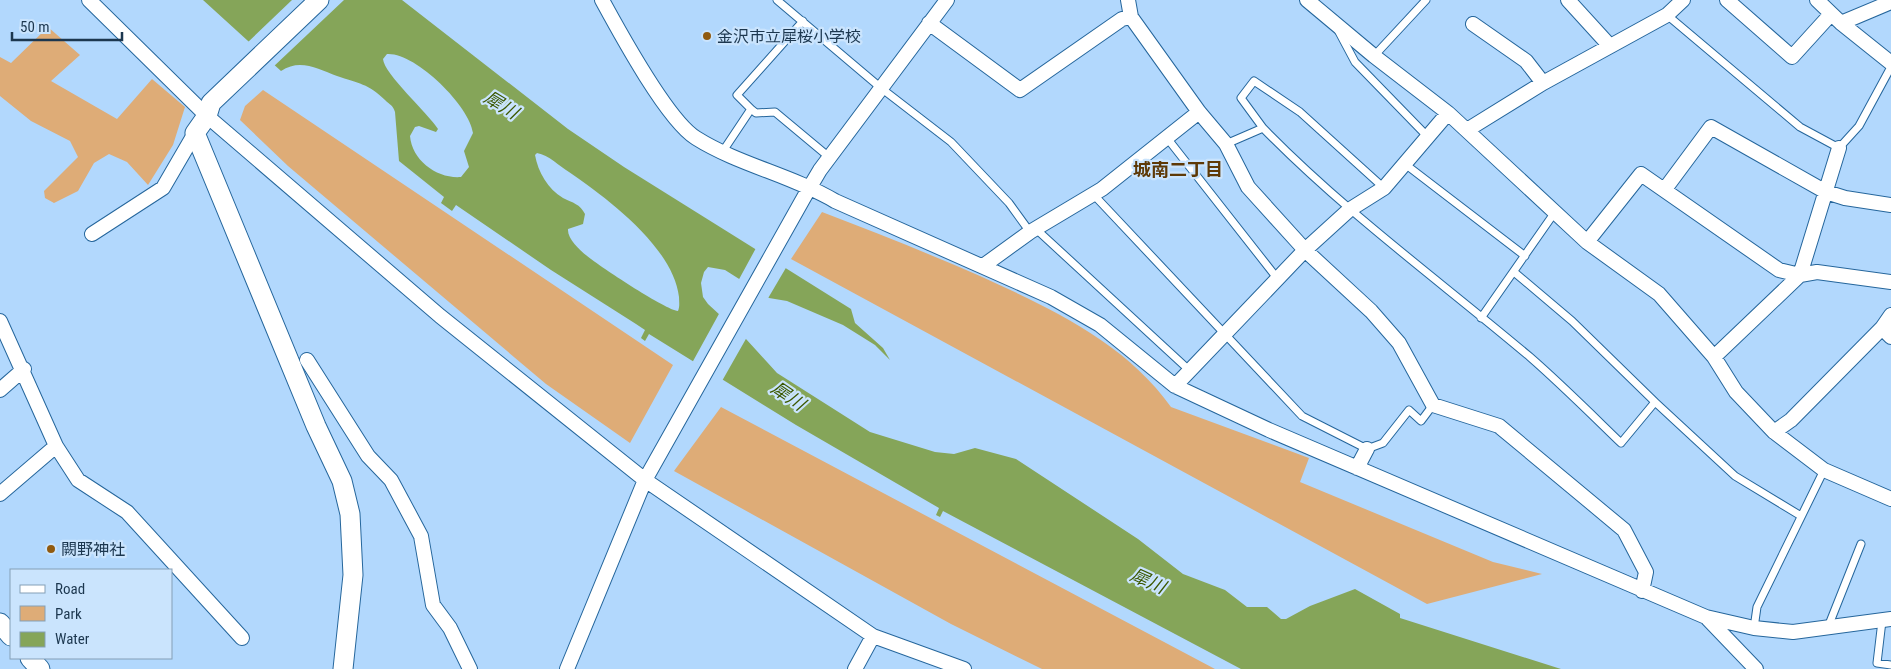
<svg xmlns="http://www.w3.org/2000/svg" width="1891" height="669" viewBox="0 0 1891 669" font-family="'Roboto Condensed','Noto Sans JP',sans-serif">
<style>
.green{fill:#deac77}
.water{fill:#85a559;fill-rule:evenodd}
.pier{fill:#b2d8fd}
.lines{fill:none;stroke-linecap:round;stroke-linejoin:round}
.lane-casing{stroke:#25669c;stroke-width:9}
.street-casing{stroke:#25669c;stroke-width:16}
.secondary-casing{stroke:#25669c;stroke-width:21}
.lane{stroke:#fff;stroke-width:7}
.street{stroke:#fff;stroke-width:14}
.secondary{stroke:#fff;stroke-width:19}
.poi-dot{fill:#905a0f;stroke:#cae4fd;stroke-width:2}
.labels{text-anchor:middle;stroke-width:4.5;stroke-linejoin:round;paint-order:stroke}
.poi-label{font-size:16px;fill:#1c374f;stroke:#cae4fd;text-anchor:start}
.water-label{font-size:18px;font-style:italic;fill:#3c5800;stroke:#cae4fd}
.neighbourhood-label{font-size:18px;font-weight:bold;fill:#5e3906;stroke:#cae4fd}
</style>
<rect width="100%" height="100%" fill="#b2d8fd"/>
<path class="green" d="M48 27 80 55 51 81 117 119 152 79 185 107 173 145 148 185 127 162 109 154 94 163 78 191 54 203 45 198 44 191 78 157 70 141 31 121 0 96V57L11 63Z
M263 90 673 365 630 443 546 384 288 166 240 120 245 106Z
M822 212C875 232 927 253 980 276 1050 308 1125 342 1171 407L1309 458 1300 482 1493 562 1542 574 1427 604 791 259Z
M721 407 1215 669H1042L951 624 674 471Z"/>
<path class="water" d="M203 0H402L568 129 624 167 851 309 855 323 883 348 890 360 875 345 843 325 787 301 769 298 725 270 708 267 704 272 701 283 703 297 708 304 746 339 777 373 870 432 935 452 954 454 975 448 1016 459 1138 539 1183 574 1225 590 1247 607H1267L1281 619H1286L1310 606 1355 589 1400 614V618L1561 669H1241L943 511 940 517 936 515 939 508 796 425 649 334 645 341 641 338 645 330 636 324 551 270 456 205 452 211 441 203 444 197 399 161 395 112C393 105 390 105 385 100 369 84 358 83 337 76 318 69 300 58 281 71ZM387 54C415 52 470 106 473 133L464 151 469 167 461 177C438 179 412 161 410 136L415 127 419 126 436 132 438 129C428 113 384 74 383 59ZM537 153C549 155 559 166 569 172 608 199 673 247 679 297 679 302 680 306 678 311 666 310 604 269 591 259 583 253 567 240 568 229L583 224 585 214C580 204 573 203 563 198 548 189 538 172 535 155Z"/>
<path class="pier" d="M292 0H344L272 68 246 44Z
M756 248 787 266 767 300 737 283Z
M720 312 747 337 722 381 692 363Z"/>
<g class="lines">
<defs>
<path id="lane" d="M777 0 881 88 951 142 1009 203 1030 232
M1667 15 1800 127 1839 148 1859 126 1891 67
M1339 32 1355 62 1428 137
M1374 56 1426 0
M751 109 756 113 775 112 829 157
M1263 128 1241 98 1254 81 1300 112 1384 188
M1167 138 1277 278
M1226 144 1263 128C1345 212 1440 281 1530 357 1561 384 1591 414 1621 443L1655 402 1735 476 1801 516
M723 151 751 109 737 95 803 21
M1405 164 1525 256
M1093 194 1302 416 1367 449 1383 443 1409 410 1421 421 1433 405
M1036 229 1189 370
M1514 272 1572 321 1655 402
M1481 318 1555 212
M1882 621 1877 663 1891 665
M1828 627 1861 544
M1754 628 1757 607 1824 470"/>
<path id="street" d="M89 0 207 116 440 316 645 480 873 636 964 669
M602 0C620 33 667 120 696 138 739 165 791 175 835 201L1051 297 1100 325 1175 386 1269 430 1706 617 1754 628 1793 632 1891 619
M1128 0 1131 17 1199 112 1226 144 1248 187 1305 250 1371 311 1399 343 1433 405 1499 426 1624 530 1646 572 1642 591
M1307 0 1374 56 1448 113 1587 242 1659 294 1714 357 1736 392 1774 432 1824 470 1891 499
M1568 0 1609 45
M1727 0 1792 57 1831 14
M1817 0 1841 23 1891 63
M929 23 1020 90 1122 19 1131 17
M1841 23 1891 2
M1473 24 1526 61 1543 83
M1467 130 1543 83 1667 15 1683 0
M1665 189 1711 127 1826 192 1845 198 1891 205
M92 234 163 188 195 133
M1587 242 1641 174 1779 270 1800 275 1817 272 1891 282
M983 266 1030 232 1102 189 1199 112
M0 321 56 446 0 494
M1882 328 1891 337
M1714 357 1800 275 1839 148
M307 360 368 456 391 480 421 536 433 605 450 628 470 669
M1175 386 1305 250 1349 210 1384 188 1448 113
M0 390 24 369
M1774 432 1791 420 1882 328 1891 315
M56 446 78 480 127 512 242 638
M1357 468 1367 449
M1706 617 1756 669
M567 669 645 480 807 192 820 170 947 0
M855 669 873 636"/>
<path id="secondary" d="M319 0 211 103 207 116 195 133 316 426 342 481 350 514 353 575 343 669
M0 623 11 636
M30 658 40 669"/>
</defs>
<use href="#lane" class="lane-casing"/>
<use href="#street" class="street-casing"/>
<use href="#secondary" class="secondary-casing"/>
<use href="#lane" class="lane"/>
<use href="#street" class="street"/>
<use href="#secondary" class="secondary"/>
</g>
<g class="poi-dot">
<circle cx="707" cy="36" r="5"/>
<circle cx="51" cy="549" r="5"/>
</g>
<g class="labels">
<g class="poi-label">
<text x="717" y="42">金沢市立犀桜小学校</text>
<text x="61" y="555">闕野神社</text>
</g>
<g class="water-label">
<text transform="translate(501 105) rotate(31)" y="6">犀川</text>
<text transform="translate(788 396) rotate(34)" y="6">犀川</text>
<text transform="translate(1148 581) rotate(24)" y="6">犀川</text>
</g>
<g class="neighbourhood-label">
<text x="1178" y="176">城南二丁目</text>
</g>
</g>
<rect x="10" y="569" width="162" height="90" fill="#cae4fd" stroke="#849fb7"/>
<rect x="20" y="585" width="25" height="8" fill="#ffffff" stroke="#849fb7"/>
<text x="55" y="594" font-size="15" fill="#1c374f">Road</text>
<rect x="20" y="606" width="25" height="15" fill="#deac77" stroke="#849fb7"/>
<text x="55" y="619" font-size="15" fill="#1c374f">Park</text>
<rect x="20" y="632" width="25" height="15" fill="#85a559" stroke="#849fb7"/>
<text x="55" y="644" font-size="15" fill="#1c374f">Water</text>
<path d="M12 32v8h110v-8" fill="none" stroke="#1c374f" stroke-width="2.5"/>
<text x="20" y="32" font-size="15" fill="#1c374f" stroke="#cae4fd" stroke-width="4" paint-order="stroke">50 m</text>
</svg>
